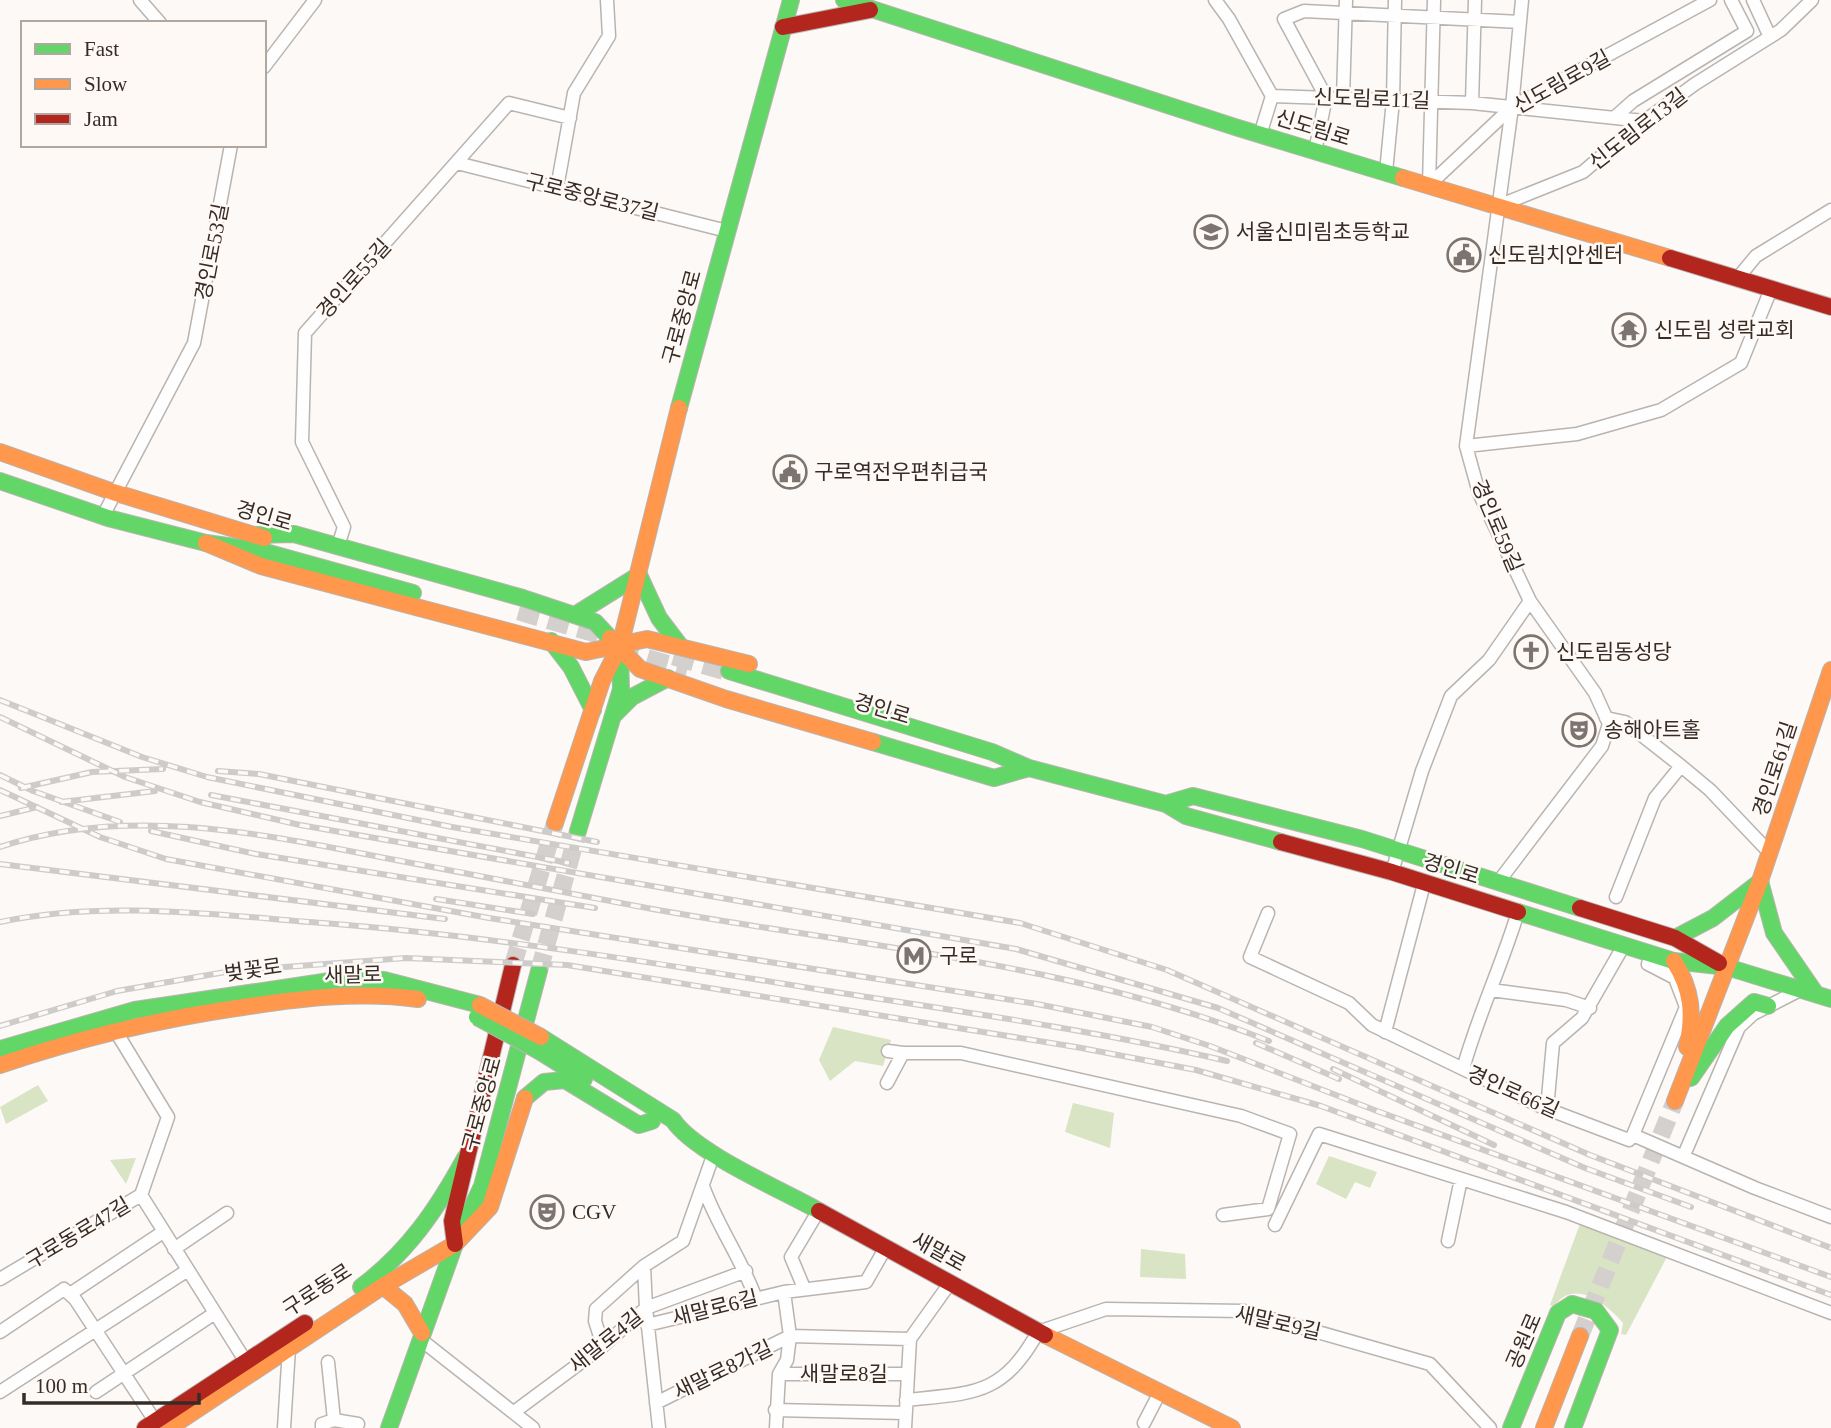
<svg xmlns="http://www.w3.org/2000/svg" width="1831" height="1428" viewBox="0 0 1831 1428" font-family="'Times New Roman','Noto Sans KR',serif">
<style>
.park{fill:#d9e4c4}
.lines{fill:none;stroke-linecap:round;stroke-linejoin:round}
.secondary-tunnel{stroke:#d4d0cd;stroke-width:18;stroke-dasharray:18 9;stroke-linecap:butt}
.primary-tunnel{stroke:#d4d0cd;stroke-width:21;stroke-dasharray:21 10;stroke-linecap:butt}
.street-casing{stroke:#b9b4b0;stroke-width:15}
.fast-casing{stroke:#b9b4b0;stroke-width:18}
.slow-casing{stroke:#b9b4b0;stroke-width:18}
.jam-casing{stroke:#b9b4b0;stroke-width:18}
.street{stroke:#fffefe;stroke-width:12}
.fast{stroke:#63d668;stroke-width:16}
.slow{stroke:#ff974d;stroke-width:16}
.jam{stroke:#b3261e;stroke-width:16}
.rail-casing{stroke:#cdcccb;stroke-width:6}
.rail{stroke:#fef9f5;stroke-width:3.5;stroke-dasharray:10;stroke-linecap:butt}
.fast-bridge-casing{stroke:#b9b4b0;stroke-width:18;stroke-linecap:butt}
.slow-bridge-casing{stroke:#b9b4b0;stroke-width:18;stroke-linecap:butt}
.fast-bridge{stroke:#63d668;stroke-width:16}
.slow-bridge{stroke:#ff974d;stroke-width:16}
.labels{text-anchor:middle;stroke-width:5;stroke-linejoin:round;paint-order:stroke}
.street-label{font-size:21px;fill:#362c26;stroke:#fef9f5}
.poi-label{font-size:21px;fill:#362c26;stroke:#fef9f5;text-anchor:start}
</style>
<rect width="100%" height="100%" fill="#fcf9f7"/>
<path class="park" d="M833 1027 891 1040 883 1066 855 1061 830 1081 819 1060Z
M38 1085 48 1101 6 1124 0 1107Z
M1073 1103 1114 1113 1110 1148 1065 1132Z
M1329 1156 1377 1172 1370 1188 1355 1182 1346 1199 1316 1184Z
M136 1158 126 1184 110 1160Z
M1581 1221 1669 1253 1626 1335 1621 1334 1623 1323C1607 1304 1573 1277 1554 1307L1550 1305Z
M1141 1249 1185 1254 1186 1279 1140 1277Z"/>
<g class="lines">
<path class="secondary-tunnel" d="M513 965 555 823
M539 971 578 831
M1580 1336 1675 1101"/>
<path class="primary-tunnel" d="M519 610 599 633
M617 651 687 671
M674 655 729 671"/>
<defs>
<path id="street" d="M140 0 160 23
M1215 0 1229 19 1272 96 1260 135
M1753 0 1770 37
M264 67 315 0
M1272 96 1472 103 1644 121
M1343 98 1346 0
M1472 103 1475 0
M1614 118 1633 101 1747 31 1731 0
M1315 151 1326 97 1284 19 1304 11 1520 22
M457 163 727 231
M1386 172 1393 100 1395 0
M1429 185 1512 107 1710 0
M1429 185 1434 0
M557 188 574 93 609 36 607 0
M1498 206 1583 172 1632 130 1695 84 1781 30 1812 0
M1737 279 1756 256 1831 210
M1466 446 1577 434 1661 410 1741 363 1771 289
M103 516 194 343 231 145
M338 546 344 527 302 442 305 333 509 103 570 118
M1606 718 1625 722 1681 766 1655 798 1616 897
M1681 766 1710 790 1769 852
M1392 872 1422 771 1451 696 1489 660 1530 601 1479 493 1466 446 1512 107 1522 0
M1499 881 1602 746 1609 724 1595 693 1530 601
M1268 913 1250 957 1349 1003 1372 1025 1542 1107 1629 1140 1633 1135 1755 1188 1831 1217
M1491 990 1566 1000 1590 1008
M1385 1032 1424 884
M888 1051 903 1053
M1463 1069C1478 1015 1502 965 1518 912
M887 1083 903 1053H961L1241 1116 1290 1134 1268 1209 1223 1215
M1547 1109 1553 1043 1582 1018 1624 945
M1633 1135 1686 1007 1675 978 1648 964 1651 953
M1684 1155 1739 1027 1753 1014 1800 990
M703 1186C717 1226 742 1259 756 1299
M141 1195 246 1362
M1275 1225 1319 1134 1566 1212 1831 1313
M1448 1241 1461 1179
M174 1249 227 1213
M644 1266 646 1308 659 1428
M0 1279 141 1195 168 1117 115 1030
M804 1288 791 1257 819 1210
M70 1294 163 1232
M647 1325 784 1292 866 1282 886 1247
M0 1332 64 1289 75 1299 155 1421
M420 1339 533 1428
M603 1346 595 1321 596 1309 644 1266 683 1241 714 1153
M328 1362 334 1420 358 1424
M779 1374H908
M0 1392 188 1270
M96 1392 215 1313
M906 1400C974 1393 1002 1396 1038 1332L1106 1309 1244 1311 1430 1364 1490 1428
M656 1403 790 1336 784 1292
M775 1410 905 1413
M514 1412 603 1346 646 1308 746 1271
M1144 1423 1159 1394
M284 1428 289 1348
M322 1428V1424L334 1420
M776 1428 779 1374 787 1360 790 1336 910 1339
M905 1428 910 1339 950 1283"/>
<path id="fast" d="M844 0 1235 127 1403 178
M679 408 791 0
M0 481 108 518 206 543 258 550 413 593
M252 535 294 534 523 598 595 622 610 638
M575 615 639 575 659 618 681 647
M551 641 571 667 593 710
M729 671 992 752 1029 768 1166 804 1186 816 1281 842
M613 716 632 697 668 678
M873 742 994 778 1029 768
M1166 804 1193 796 1362 839 1580 908
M578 831 621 689 620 653
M1760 881 1774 933 1816 994
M1518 912 1674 961 1727 967 1831 999
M1675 938 1713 918 1757 884
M541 1037 673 1120C695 1153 782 1190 819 1211
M0 1049 135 1010 343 979 384 980 480 1005
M539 1051 584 1079
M1691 1078 1727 1026 1754 1002 1768 1006
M525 1098 544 1082 565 1080 639 1125 652 1121
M361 1287C408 1252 437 1209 465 1158
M389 1428 455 1244 482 1186 539 971
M1511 1428 1558 1313 1572 1304 1596 1311 1610 1330 1573 1428"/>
<path id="slow" d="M1403 178 1670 258
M0 452 113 492 264 538
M206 543 261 566 586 652 647 639 749 664
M610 638 640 669 726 699 873 742
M555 823 602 681 620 646 679 408
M1674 961C1692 990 1694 1014 1687 1047
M0 1065C79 1038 160 1019 243 1007 302 998 359 991 418 999
M1675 1101 1760 881 1831 670
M383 1286 405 1304 422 1333
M1045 1335 1232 1428
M169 1428 383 1286 455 1244 490 1207 525 1098
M1544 1428 1580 1336"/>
<path id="jam" d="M783 27 870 10
M1670 258 1831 307
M1281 842 1392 872 1518 912
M1580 908 1675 938 1719 963
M819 1211 1045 1335
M455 1244 452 1221 513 965
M145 1428 305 1323"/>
</defs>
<use href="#street" class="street-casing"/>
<use href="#fast" class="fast-casing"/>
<use href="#slow" class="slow-casing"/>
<use href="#jam" class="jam-casing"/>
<use href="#street" class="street"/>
<use href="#fast" class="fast"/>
<use href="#slow" class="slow"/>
<use href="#jam" class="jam"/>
<defs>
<path id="rail" d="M0 700 142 757 207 777 452 827 1020 923 1167 970 1590 1155 1831 1248
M0 717 125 777 200 802 300 825 1016 949 1218 1008 1585 1168 1691 1207
M218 771 259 774 597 842
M0 775 33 791 120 822
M21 788 92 772 163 769
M0 790 100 837 166 859 489 918 1037 1004 1152 1027 1210 1046 1377 1111 1831 1277
M211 795 569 863
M61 802 155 791
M0 816 37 807
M151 831 256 854 595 908
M0 847C126 805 259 833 385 858 473 874 560 892 647 908 856 946 1070 962 1269 1041
M0 864 445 919
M436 899 533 914
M0 922C106 900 216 915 323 923 491 936 656 963 822 990 958 1011 1093 1030 1227 1061
M0 1026 117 991 231 971 406 958 567 965 1076 1047 1196 1070 1321 1106 1831 1295
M1256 1043 1339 1079
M1333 1069 1494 1145"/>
</defs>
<use href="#rail" class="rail-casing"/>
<use href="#rail" class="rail"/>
<defs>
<path id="fast-bridge" d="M477 1017 539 1051"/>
<path id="slow-bridge" d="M480 1005 541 1037"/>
</defs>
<use href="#fast-bridge" class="fast-bridge-casing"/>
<use href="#slow-bridge" class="slow-bridge-casing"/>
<use href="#fast-bridge" class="fast-bridge"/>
<use href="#slow-bridge" class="slow-bridge"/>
</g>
<defs>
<symbol id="school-ring" viewBox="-11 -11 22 22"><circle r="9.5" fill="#fef9f5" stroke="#7b746f" stroke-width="1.5"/><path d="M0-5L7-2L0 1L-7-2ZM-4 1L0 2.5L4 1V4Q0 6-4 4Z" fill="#7b746f"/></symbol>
<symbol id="civic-ring" viewBox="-11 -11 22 22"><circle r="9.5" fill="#fef9f5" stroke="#7b746f" stroke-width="1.5"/><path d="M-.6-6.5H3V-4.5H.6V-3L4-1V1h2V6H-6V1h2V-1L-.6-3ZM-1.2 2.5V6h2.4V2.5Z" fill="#7b746f"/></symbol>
<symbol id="temple-ring" viewBox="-11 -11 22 22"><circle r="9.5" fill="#fef9f5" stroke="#7b746f" stroke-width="1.5"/><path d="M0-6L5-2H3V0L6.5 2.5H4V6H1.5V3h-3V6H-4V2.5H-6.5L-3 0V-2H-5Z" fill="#7b746f"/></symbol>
<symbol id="church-ring" viewBox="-11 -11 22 22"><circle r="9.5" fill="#fef9f5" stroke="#7b746f" stroke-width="1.5"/><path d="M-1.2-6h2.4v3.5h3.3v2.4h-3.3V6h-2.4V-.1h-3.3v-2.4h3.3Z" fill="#7b746f"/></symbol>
<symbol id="theatre-ring" viewBox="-11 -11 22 22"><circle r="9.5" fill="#fef9f5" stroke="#7b746f" stroke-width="1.5"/><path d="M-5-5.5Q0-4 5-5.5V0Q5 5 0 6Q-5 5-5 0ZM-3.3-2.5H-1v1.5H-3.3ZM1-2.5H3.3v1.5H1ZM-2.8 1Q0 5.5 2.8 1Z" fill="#7b746f"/></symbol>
<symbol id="metro-ring" viewBox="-11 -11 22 22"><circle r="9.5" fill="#fef9f5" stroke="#7b746f" stroke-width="1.5"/><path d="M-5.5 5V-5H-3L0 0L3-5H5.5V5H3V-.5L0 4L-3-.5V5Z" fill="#7b746f"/></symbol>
</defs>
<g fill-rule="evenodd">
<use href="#school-ring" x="1192" y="213" width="38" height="38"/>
<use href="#civic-ring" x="1445" y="236" width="38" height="38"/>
<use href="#temple-ring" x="1610" y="311" width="38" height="38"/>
<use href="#civic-ring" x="771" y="453" width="38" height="38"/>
<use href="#church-ring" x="1512" y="633" width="38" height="38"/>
<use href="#theatre-ring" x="1560" y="711" width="38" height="38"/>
<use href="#metro-ring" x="895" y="937" width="38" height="38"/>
<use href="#theatre-ring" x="528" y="1193" width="38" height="38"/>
</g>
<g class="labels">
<g class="street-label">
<text transform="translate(1562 82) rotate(-29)" y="7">신도림로9길</text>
<text transform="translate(1372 99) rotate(2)" y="7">신도림로11길</text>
<text transform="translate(1313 128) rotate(17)" y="7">신도림로</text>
<text transform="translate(1638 129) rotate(-38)" y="7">신도림로13길</text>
<text transform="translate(592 197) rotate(14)" y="7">구로중앙로37길</text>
<text transform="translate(212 252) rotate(-79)" y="7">경인로53길</text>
<text transform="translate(354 279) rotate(-48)" y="7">경인로55길</text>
<text transform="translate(682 317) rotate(-75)" y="7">구로중앙로</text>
<text transform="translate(264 516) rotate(16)" y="7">경인로</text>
<text transform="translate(1497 526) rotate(67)" y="7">경인로59길</text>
<text transform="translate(882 709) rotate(17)" y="7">경인로</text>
<text transform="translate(1775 769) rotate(-72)" y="7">경인로61길</text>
<text transform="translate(1451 869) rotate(17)" y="7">경인로</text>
<text transform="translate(253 970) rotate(-8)" y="7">벚꽃로</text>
<text transform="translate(353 975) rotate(-1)" y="7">새말로</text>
<text transform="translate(1513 1092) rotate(24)" y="7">경인로66길</text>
<text transform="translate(482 1104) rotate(-75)" y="7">구로중앙로</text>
<text transform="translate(78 1233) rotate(-31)" y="7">구로동로47길</text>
<text transform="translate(939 1252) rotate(29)" y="7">새말로</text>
<text transform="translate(317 1290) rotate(-33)" y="7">구로동로</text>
<text transform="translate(715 1308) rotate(-14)" y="7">새말로6길</text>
<text transform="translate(1278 1323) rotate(13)" y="7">새말로9길</text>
<text transform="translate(606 1341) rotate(-39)" y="7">새말로4길</text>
<text transform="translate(1524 1341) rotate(-67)" y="7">공원로</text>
<text transform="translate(723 1370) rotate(-26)" y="7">새말로8가길</text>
<text x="844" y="1381">새말로8길</text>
</g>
<g class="poi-label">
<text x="1236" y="239">서울신미림초등학교</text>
<text x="1488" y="262">신도림치안센터</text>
<text x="1654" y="337">신도림 성락교회</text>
<text x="814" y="479">구로역전우편취급국</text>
<text x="1556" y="659">신도림동성당</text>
<text x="1604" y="737">송해아트홀</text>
<text x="939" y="963">구로</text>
<text x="572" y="1219">CGV</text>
</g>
</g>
<rect x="21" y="21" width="245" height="126" fill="#fef9f5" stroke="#aea7a2" stroke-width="2"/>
<rect x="35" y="44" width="35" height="10" fill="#63d668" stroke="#aea7a2" stroke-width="2"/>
<text x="84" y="56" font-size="21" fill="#362c26">Fast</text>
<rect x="35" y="79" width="35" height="10" fill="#ff974d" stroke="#aea7a2" stroke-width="2"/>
<text x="84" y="91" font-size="21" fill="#362c26">Slow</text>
<rect x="35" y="114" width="35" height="10" fill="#b3261e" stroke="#aea7a2" stroke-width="2"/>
<text x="84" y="126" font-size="21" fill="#362c26">Jam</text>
<path d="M24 1393v10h175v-10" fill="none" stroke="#362c26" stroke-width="3.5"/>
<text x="35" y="1393" font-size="21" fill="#362c26" stroke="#fef9f5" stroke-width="5" paint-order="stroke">100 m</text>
</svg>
